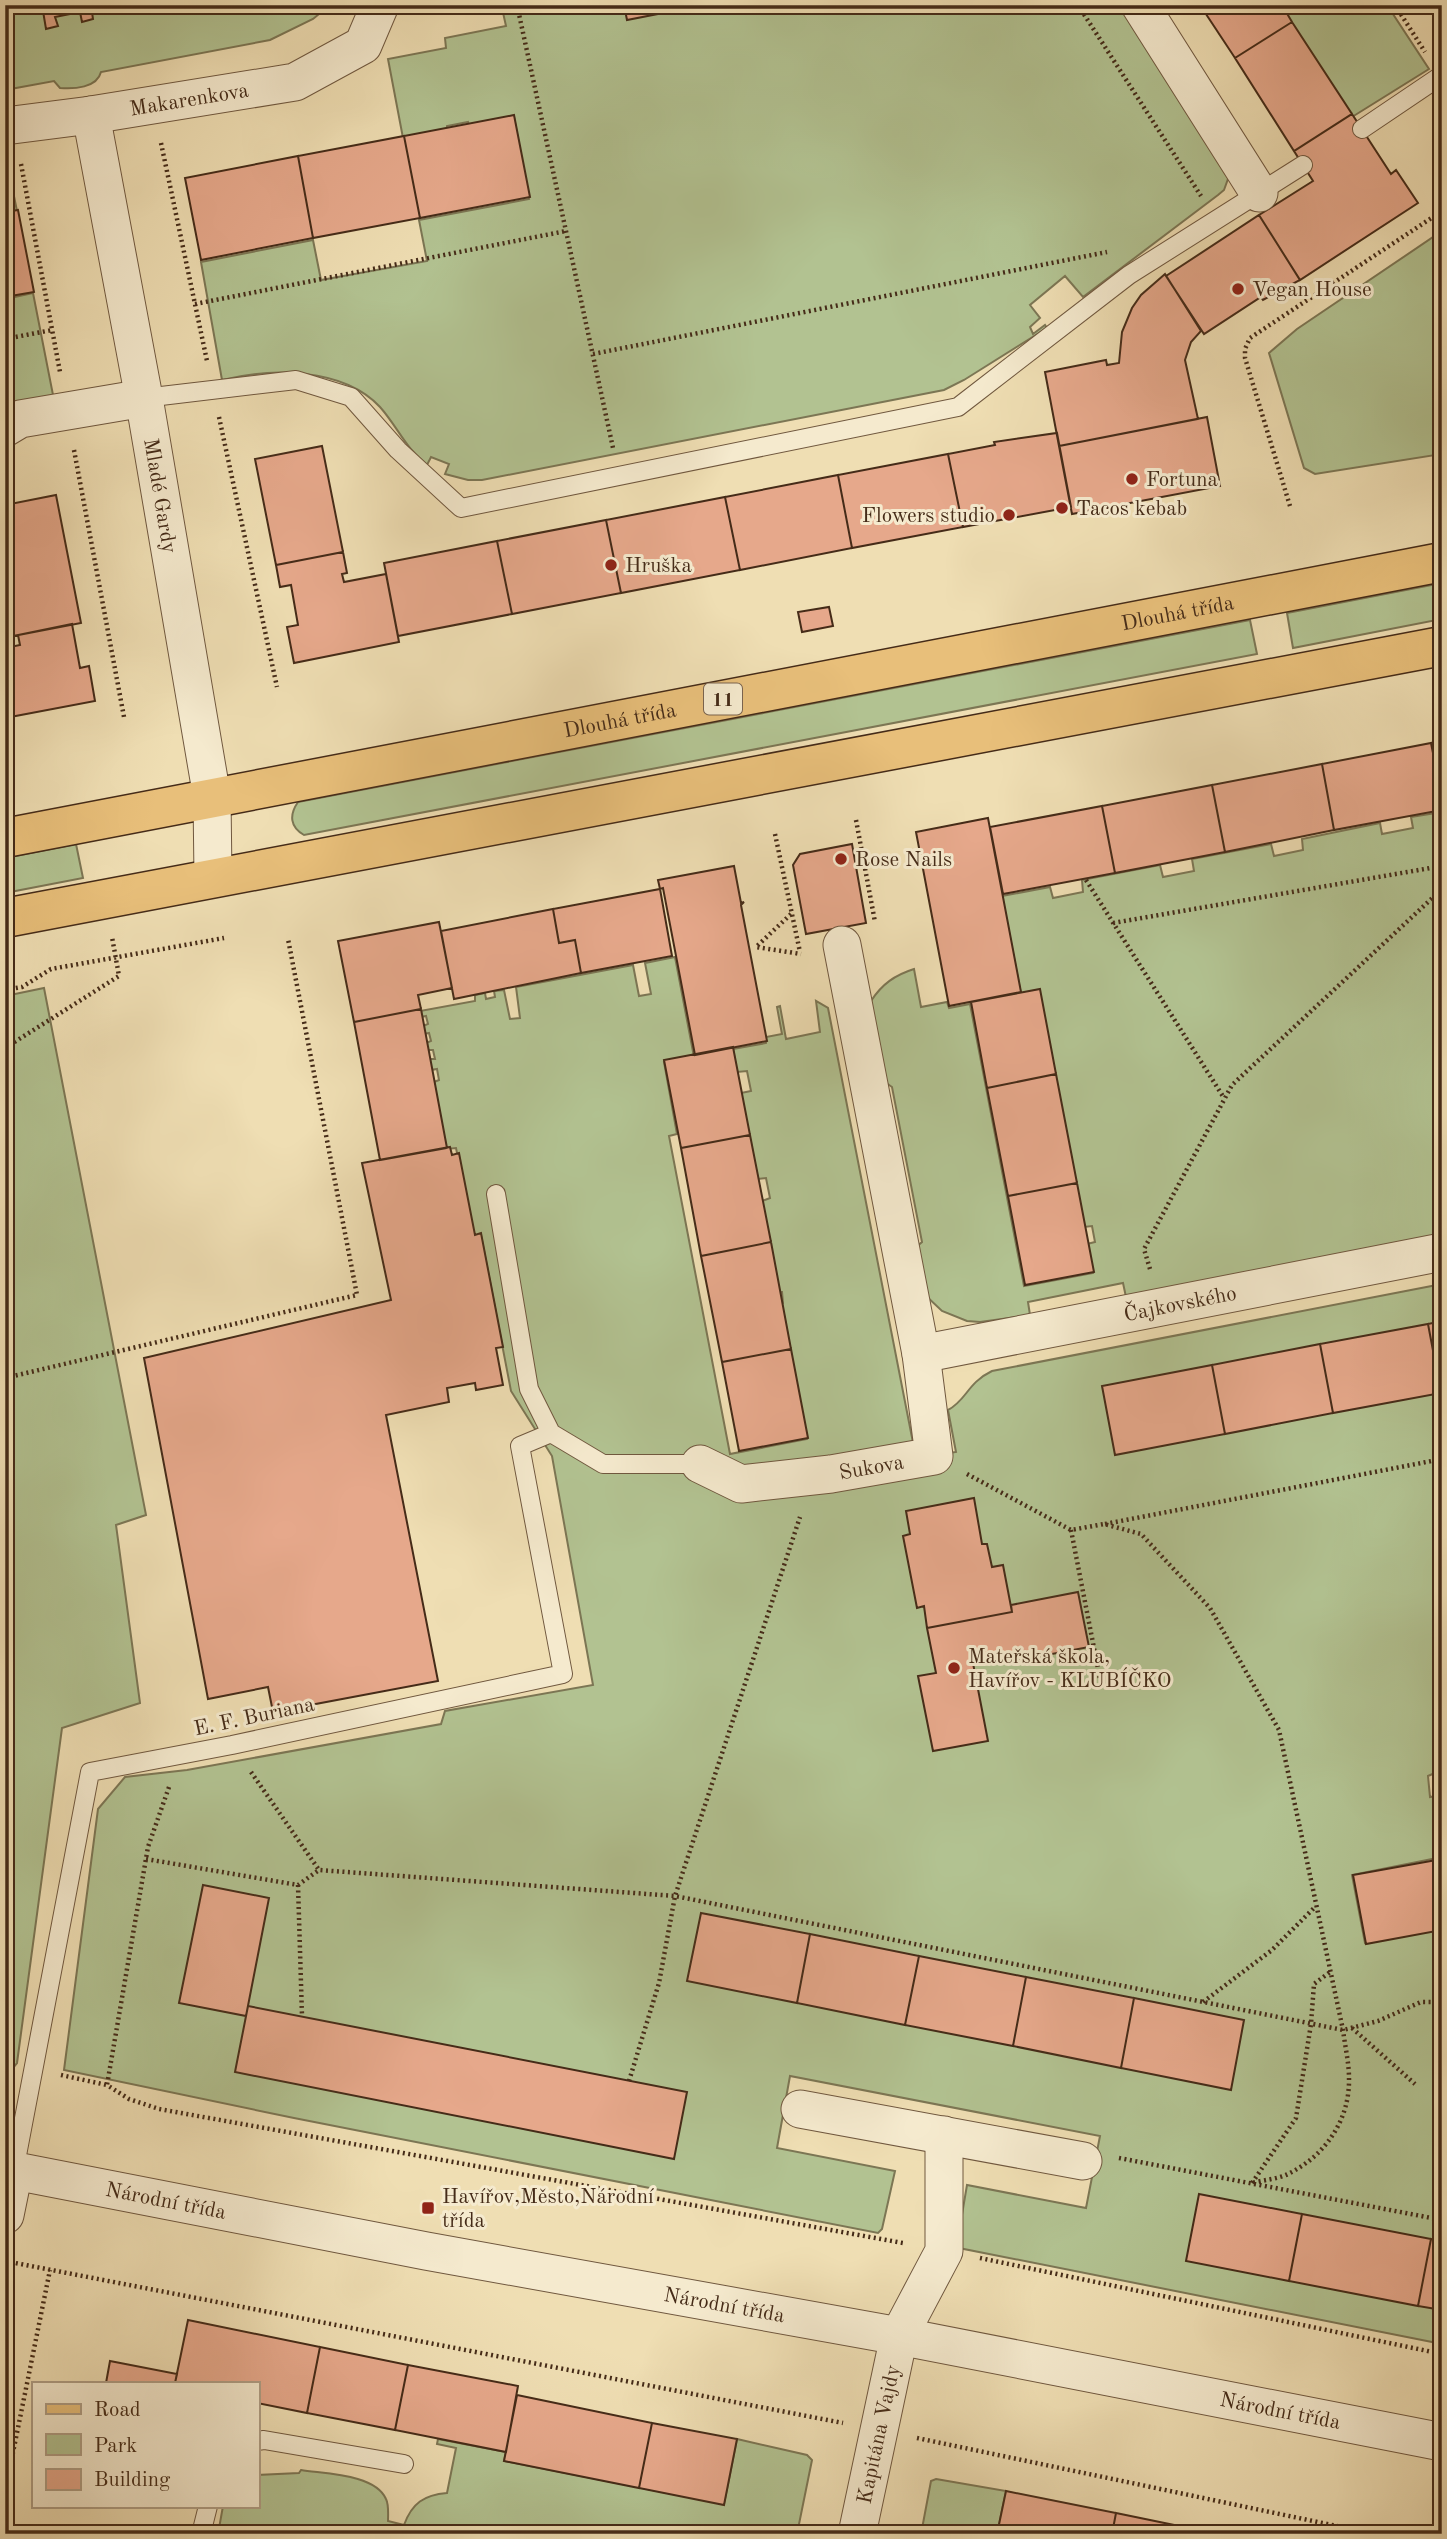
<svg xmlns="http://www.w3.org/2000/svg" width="1447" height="2539" viewBox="0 0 1447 2539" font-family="'Old Standard TT',serif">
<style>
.green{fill:#b2c291;stroke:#7c7654;stroke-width:2}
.building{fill:#e6a88b;stroke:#452b18;stroke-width:2}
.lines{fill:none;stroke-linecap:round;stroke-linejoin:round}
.lane-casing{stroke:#70583f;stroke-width:20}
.street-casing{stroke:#70583f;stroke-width:39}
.primary-casing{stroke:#452b18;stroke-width:41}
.path{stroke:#452b18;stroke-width:4.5;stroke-dasharray:2 3.5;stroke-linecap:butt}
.lane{stroke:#f5eace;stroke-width:18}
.street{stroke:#f5eace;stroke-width:37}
.primary{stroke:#e8bf7a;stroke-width:38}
.poi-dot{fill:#8f2418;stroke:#f5eace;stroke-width:2.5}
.labels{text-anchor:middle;stroke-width:6;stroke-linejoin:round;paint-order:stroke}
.shield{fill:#f5eace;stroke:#7a644f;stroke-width:2}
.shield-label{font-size:19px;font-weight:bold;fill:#452b18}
.street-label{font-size:21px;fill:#452b18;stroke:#f5eace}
.poi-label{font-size:21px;fill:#452b18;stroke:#f5eace;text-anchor:start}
</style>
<rect width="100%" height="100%" fill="#efdeb3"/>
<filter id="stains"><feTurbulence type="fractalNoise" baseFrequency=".00286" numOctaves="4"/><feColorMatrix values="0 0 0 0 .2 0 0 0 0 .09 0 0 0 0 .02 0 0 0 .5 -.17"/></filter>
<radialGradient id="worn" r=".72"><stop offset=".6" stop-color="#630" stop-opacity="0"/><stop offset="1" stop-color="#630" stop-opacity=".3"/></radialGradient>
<path class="green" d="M5 5H330L313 19 270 40 101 72C97 88 74 89 60 88L54 81 5 90Z
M457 5H1124L1229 176 1224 190 1218 195 1083 297 1065 276 1030 305 1040 318 1030 327 1033 334 1045 325 1047 328 964 380 944 390 482 480H468L445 474 449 464 431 457 427 465C406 449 397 426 380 407 343 367 270 368 222 380L201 262 313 240 321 280 427 261 419 220 529 199 514 117 469 125 468 122 447 126V129L403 138 388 59 446 48 445 38 506 26 502 8 483 9Z
M1280 5H1387L1429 69 1352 117 1286 15 1290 13 1286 7 1282 9Z
M5 152 17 211 5 213Z
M1442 231V454L1315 474 1304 468 1269 353 1297 329Z
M33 293 54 400 5 413V310L12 309 10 298Z
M1442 583V619L1293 648 1287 613Z
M1250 620 1257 654 304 835C290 827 289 815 298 802Z
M1442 812V1236L1126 1297 1123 1283 1028 1302 1030 1315 980 1322 967 1321 942 1311 923 1293 915 1248 922 1242 892 1087 882 1080 871 1001C882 984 895 975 914 969L921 1007 947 1002 949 1008 970 1004 1024 1286 1093 1273 1087 1244 1095 1242 1092 1226 1084 1227 1021 994 1002 896 1050 887 1053 898 1083 892 1082 880 1160 865 1163 877 1194 871 1192 859 1271 844 1274 856 1303 850 1302 839 1380 823 1382 834 1413 828 1411 817Z
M76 844 83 878 5 893V858Z
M675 957 694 1057 664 1062 677 1134 669 1136 730 1454 807 1439 782 1304 783 1303 782 1292H779L762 1201 770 1198 766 1178 758 1179 741 1093 751 1091 747 1071 737 1072 733 1049 766 1043V1037L782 1034 777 1007 780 1006 786 1039 820 1032 816 1001 828 1008 916 1458 956 1452 948 1410C967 1400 967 1383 992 1371L1442 1284V1770L1428 1776 1430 1797 1442 1795V1857L1352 1875 1365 1943 1437 1929 1438 1935H1442V2344L959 2248 957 2244 967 2185 1086 2208 1100 2136 790 2076 777 2148 895 2171 882 2229 878 2233 294 2118 64 2070 98 1809 125 1777 187 1770 441 1724 445 1711 593 1685 552 1456 511 1391 481 1235 474 1236 456 1148 446 1149 434 1082 439 1080 437 1069 431 1070 429 1059H435L433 1050H427L426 1043 431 1041 429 1033 424 1034 423 1026 428 1024 426 1016 421 1017 420 1011 475 1001V995L485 993 486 999 495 997 494 991 504 990 510 1019 520 1018 516 987 633 965 639 996 651 994 645 963Z
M44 988 146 1515 116 1525 140 1703 62 1728 17 2063 5 2078V996Z
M438 2439 506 2452 504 2461 724 2504 737 2439 807 2455 812 2460 797 2534H218L223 2506H257V2475L299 2473 301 2470C325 2474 375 2474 386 2499 389 2505 388 2514 388 2521L404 2525C412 2503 424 2495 447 2493L456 2448 437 2444Z
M936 2479 1006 2491 997 2534H921L931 2481Z"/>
<path class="building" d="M42 5H91L93 19 82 22 80 12 55 17 58 26 46 29Z
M624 5H704L627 20Z
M1200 5H1282L1292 22 1235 58Z
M1292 22 1352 114 1294 151 1235 58Z
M1352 114 1391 174 1396 170 1418 203 1300 280 1259 215 1313 181 1294 151Z
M514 115 530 197 420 218 404 136Z
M404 136 420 218 313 238 298 156Z
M298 156 313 238 201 260 185 178Z
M18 210 34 292 5 297V212Z
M1259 215 1300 280 1263 300 1261 297 1204 334 1166 276Z
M1165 274 1201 331 1191 342 1185 360 1198 419 1059 446 1045 372 1106 360 1107 365 1119 363 1122 332 1132 308 1141 295Z
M1207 417 1220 486 1072 514 1059 446Z
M1057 433 1071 507 963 527 948 454 995 445 994 442Z
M322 446 343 552 276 565 255 459Z
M948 454 963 527 852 548 838 475Z
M838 475 852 548 740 570 725 497Z
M56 495 81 623 13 636 5 595V505Z
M725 497 740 570 621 593 606 520Z
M606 520 621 593 512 614 497 541Z
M497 541 512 614 398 636 384 563Z
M343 552 347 573 342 574 344 582 386 574 399 642 294 663 287 627 298 625 291 585 280 587 276 565Z
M829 607 833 626 802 632 798 612Z
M72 624 80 668 89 666 95 701 5 718V648L20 645 18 635Z
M1442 741V798L1431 743Z
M1431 743 1442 798V810L1334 830 1322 764Z
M1322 764 1334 830 1225 852 1212 785Z
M1212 785 1225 852 1115 873 1102 806Z
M1102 806 1115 873 1003 894 990 827Z
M988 818 1021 992 949 1006 916 832Z
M852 844 866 923 806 934 793 865 800 854Z
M734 866 741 903 744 902 741 905 767 1041 695 1055 663 888 660 889 658 880Z
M660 889 672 956 581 973 575 940 559 943 553 909Z
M553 909 559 943 575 940 581 973 454 999 441 931Z
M439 922 452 988 418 995 421 1009 354 1022 338 941Z
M1040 989 1056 1074 987 1088 971 1002Z
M421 1009 447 1148 380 1160 354 1022Z
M733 1047 750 1135 681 1148 664 1060Z
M1056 1074 1077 1183 1008 1196 987 1088Z
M750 1135 771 1242 701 1256 681 1148Z
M450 1147 452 1155 459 1153 475 1235 481 1233 503 1347 496 1348 503 1385 476 1390 475 1383 447 1388 449 1402 386 1415 438 1681 273 1712 268 1687 208 1699 144 1358 391 1300 362 1163Z
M1077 1183 1094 1272 1025 1285 1008 1196Z
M771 1242 791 1349 722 1362 701 1256Z
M1442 1321V1392L1441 1393 1428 1324Z
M1428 1324 1441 1393 1333 1413 1320 1344Z
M1320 1344 1333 1413 1225 1434 1212 1365Z
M791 1349 808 1438 739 1451 722 1362Z
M1212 1365 1225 1434 1115 1455 1102 1386Z
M974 1498 982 1544H987L992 1567 1003 1565 1012 1612 927 1628 924 1606 917 1608 903 1536 910 1534 906 1511Z
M1078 1592 1089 1647 1004 1663 1002 1653 972 1658 988 1741 933 1751 918 1676 936 1673 927 1628 1012 1612 1011 1605Z
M1442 1859V1930L1366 1944 1353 1875Z
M203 1885 269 1898 246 2016 179 2003Z
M701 1913 810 1934 797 2003 687 1981Z
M810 1934 919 1956 905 2025 797 2003Z
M919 1956 1026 1977 1013 2046 905 2025Z
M1026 1977 1134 1998 1121 2068 1013 2046Z
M1134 1998 1244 2020 1231 2090 1121 2068Z
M248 2006 687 2092 674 2159 235 2072Z
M1199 2194 1302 2214 1289 2281 1186 2261Z
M1302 2214 1431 2239 1418 2306 1289 2281Z
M1431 2239 1442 2241V2310L1418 2306Z
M188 2320 320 2347 307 2413 257 2403V2383H175Z
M320 2347 408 2365 395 2430 307 2413Z
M110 2361 177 2374 175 2383H106Z
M408 2365 518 2386 506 2452 395 2430Z
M517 2395 652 2423 639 2488 504 2461Z
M652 2423 737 2439 724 2505 639 2488Z
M1006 2491 1116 2513 1112 2534H997Z
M1116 2513 1218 2534H1112Z
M1228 2526 1267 2534H1226Z"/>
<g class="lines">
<defs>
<path id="lane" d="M1362 129 1442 75
M144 398 296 380 351 397 398 450 461 508 958 407 1129 275 1303 165
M496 1194 529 1389 551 1433 603 1464H700
M14 2171 90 1772 232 1745 563 1674 520 1446 551 1433
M257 2441 264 2440 404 2464
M201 2534 208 2506"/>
<g id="street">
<path d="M1140 5 1259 193"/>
<path id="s1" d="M91 115 144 398 212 797 213 878"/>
<path id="s2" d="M5 126 91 115 295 82 363 45 380 5"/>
<path d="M5 428 20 419 144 398"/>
<path id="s3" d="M921 1354 1442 1252"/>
<path id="s4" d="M700 1464 741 1484 831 1474 934 1456 921 1354 842 945"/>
<path d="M800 2109 1083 2161"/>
<path id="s5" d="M5 2169 426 2251 899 2336 1442 2442"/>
<path d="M5 2215 14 2171"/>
<path id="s6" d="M857 2534 899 2336 944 2251V2135"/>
</g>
<g id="primary">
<path id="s7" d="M5 838 1442 562"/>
<path d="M5 918 1442 646"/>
</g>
</defs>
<use href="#lane" class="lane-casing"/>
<use href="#street" class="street-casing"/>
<use href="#primary" class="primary-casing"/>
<path class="path" d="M517 5 613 448
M1078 5 1201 196
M1395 5 1425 52
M418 9 445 5
M161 143 207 361
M21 164 60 372
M195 304 566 231
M5 339 52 330
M593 354 1107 252
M219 417 277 687
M74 450 124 717
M1290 506 1245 358V349L1250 338 1442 211
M856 820 875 922
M775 834 800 952
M1086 880 1224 1098
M791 914 756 947 801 954
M1113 923 1442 866
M5 990 22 987 51 969 224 938
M5 1048 119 976 112 937
M1150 1269 1144 1249 1232 1085 1442 889
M5 1378 357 1295 288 939
M967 1474 1071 1530 1104 1524 1141 1534 1210 1608 1279 1730 1343 2030C1345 2046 1349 2063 1349 2078 1350 2120 1325 2156 1288 2174 1278 2179 1263 2180 1252 2183
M1105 1524 1442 1459
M1071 1530 1100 1679
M251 1772 319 1870
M169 1787 148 1847 107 2085 129 2099 159 2109 903 2243
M146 1859 298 1885 319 1870 675 1896 1343 2030 1378 2021 1421 2002H1442
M298 1885 302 2016
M1203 2002 1272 1950 1316 1906
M1352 2028 1415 2084
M61 2075 107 2085
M629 2081 659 1983 675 1896 800 1517
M1119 2158 1442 2220
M1252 2183 1296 2118 1311 2024 1314 1984 1330 1972
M980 2258 1442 2354
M5 2261 843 2423
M917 2438 1375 2534
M5 2492 50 2270"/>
<use href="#lane" class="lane"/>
<use href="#street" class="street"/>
<use href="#primary" class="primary"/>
</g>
<g class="poi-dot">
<circle cx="1238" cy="289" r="7"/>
<circle cx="1132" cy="479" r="7"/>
<circle cx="1062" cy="508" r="7"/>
<circle cx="1009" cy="515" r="7"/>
<circle cx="611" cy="565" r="7"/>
<circle cx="841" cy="859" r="7"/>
<circle cx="954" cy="1668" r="7"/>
<rect x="421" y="2201" width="14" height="14" rx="3.5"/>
</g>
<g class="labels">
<rect class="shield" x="704" y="683.5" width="38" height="31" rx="5"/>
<g class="shield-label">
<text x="723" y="706">11</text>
</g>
<g class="street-label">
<text dy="7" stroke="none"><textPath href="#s2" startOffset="186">Makarenkova</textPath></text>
<text dy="7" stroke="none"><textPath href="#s1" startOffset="387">Mladé Gardy</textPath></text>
<text dy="7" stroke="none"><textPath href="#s7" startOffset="1194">Dlouhá třída</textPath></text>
<text dy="7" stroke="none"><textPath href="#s7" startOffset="626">Dlouhá třída</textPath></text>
<text dy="7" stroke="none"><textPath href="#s3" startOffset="264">Čajkovského</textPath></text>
<text dy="7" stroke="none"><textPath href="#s4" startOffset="177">Sukova</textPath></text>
<text transform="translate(254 1716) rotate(-12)" y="7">E. F. Buriana</text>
<text dy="7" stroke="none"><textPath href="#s5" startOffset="164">Národní třída</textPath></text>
<text dy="7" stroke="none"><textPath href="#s5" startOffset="732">Národní třída</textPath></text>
<text dy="7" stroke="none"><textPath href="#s5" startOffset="1298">Národní třída</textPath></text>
<text dy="7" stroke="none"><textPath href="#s6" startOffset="102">Kapitána Vajdy</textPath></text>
</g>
<g class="poi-label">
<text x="1252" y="296">Vegan House</text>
<text x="1146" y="486">Fortuna</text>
<text x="1076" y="515">Tacos kebab</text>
<text x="995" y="522" text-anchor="end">Flowers studio</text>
<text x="625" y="572">Hruška</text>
<text x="855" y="866">Rose Nails</text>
<text x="968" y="1663">Mateřská škola,<tspan x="968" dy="24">Havířov - KLUBÍČKO</tspan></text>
<text x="442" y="2203">Havířov,Město,Národní<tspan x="442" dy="24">třída</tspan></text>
</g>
</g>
<rect width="1447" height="2539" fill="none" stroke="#efdeb3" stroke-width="28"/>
<rect x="7" y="7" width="1433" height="2525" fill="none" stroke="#452b18" stroke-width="3.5"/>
<rect x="14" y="14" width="1419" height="2511" fill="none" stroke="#452b18" stroke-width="2"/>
<rect x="32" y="2382" width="228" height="126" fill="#f5eace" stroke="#af9e85" stroke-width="2"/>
<rect x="46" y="2404" width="35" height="10" fill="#e8bf7a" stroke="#af9e85" stroke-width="2"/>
<text x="94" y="2416" font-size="21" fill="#452b18">Road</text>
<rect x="46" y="2434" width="35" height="21" fill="#b2c291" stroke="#af9e85" stroke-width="2"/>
<text x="94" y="2452" font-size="21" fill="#452b18">Park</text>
<rect x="46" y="2469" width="35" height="21" fill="#e6a88b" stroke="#af9e85" stroke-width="2"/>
<text x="94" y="2486" font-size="21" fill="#452b18">Building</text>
<rect width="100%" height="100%" filter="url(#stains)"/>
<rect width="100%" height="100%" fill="url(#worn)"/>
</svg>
